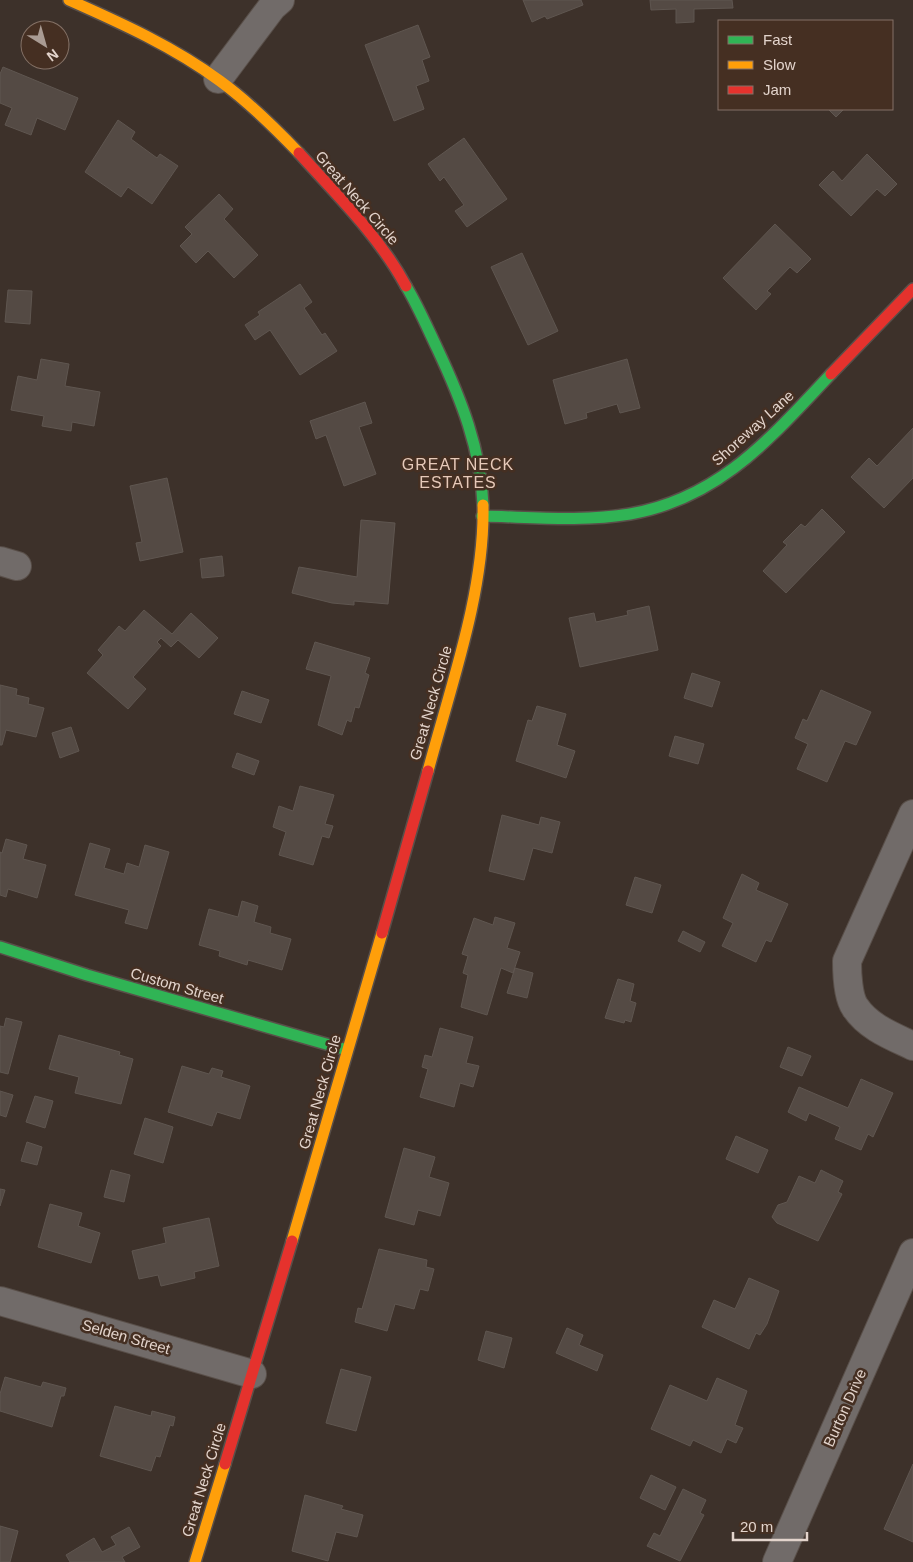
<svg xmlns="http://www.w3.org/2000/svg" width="913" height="1562" viewBox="0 0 913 1562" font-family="Helvetica,sans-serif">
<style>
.building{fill:#544a44;stroke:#5f5650}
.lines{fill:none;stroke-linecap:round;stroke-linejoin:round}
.street-casing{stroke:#594f49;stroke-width:30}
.fast-casing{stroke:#594f49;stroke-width:14}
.slow-casing{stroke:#594f49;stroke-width:14}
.jam-casing{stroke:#594f49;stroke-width:14}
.street{stroke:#716b69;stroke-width:28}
.fast{stroke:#30b455;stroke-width:11}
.slow{stroke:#ff9f0a;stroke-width:11}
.jam{stroke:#e5322d;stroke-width:11}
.labels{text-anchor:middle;stroke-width:5;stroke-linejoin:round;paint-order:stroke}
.street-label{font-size:15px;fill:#e3d4cc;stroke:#452f22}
.neighbourhood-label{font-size:16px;letter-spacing:1px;fill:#e6c9b9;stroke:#452f22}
</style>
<rect width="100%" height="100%" fill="#3d312a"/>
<path class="building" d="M523 0H581L583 5 547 19 545 16 532 22Z
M650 0H732L733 8 694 9V22L676 23V9L651 10Z
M418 25 430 57 422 60 429 81 416 86 424 109 394 121 365 45Z
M3 67 78 98 65 130 37 118 31 135 5 125 12 108 0 103V74Z
M828 109H844L836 117Z
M118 120 135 132 131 139 157 158 160 154 178 166 152 204 128 187 121 197 85 172Z
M464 138 507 199 467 227 455 211 464 205 444 177 440 181 428 164Z
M867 154 897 184 885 196 877 189 851 216 819 185 833 171 842 181Z
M219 194 233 209 224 219 258 255 234 278 208 251 196 263 180 246 192 234 185 227Z
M775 224 811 259 797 273 790 267 767 291 771 294 756 310 723 278Z
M522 253 558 331 528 345 491 267Z
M300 284 312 302 304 308 322 335 325 333 337 351 300 375 270 330 255 340 245 325 260 315 258 312Z
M8 290 32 291 30 324 5 322Z
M41 359 69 364 65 386 100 392 94 426 72 422 71 431 42 426 44 416 11 410 18 376 37 380Z
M627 359 640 408 620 413 617 404 586 413 587 418 565 424 553 380Z
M365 402 372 423 359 427 376 474 344 486 326 435 316 439 310 421Z
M913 428V478L884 508 851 477 869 458 877 466Z
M167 478 183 552 140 561 136 543 142 542 130 486Z
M822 509 845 532 786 593 763 571 787 545 783 542 801 524 805 527Z
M361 520 395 523 388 604 354 601V605L332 603 292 593 299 567 357 577Z
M222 556 224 576 202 578 200 559Z
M649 606 658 650 580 667 569 618 594 613 596 622 628 615 627 611Z
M144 610 172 634 191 613 218 638 199 658 178 640 171 647 161 638 157 642 161 646 133 677 146 689 128 709 87 673 103 655 98 650 119 626 125 631Z
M315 642 370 658 365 673 369 675 359 708 355 707 351 722 347 720 342 735 318 725 331 676 306 669Z
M692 673 720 682 712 707 684 698Z
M0 685 17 689 16 695 29 698 28 704 44 708 36 737 6 730 2 745H0Z
M821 690 871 712 856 745 845 741 827 782 797 769 808 744 795 738 803 719 807 721Z
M242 691 269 700 261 723 234 714Z
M537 706 566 714 557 745 575 751 566 778 516 761 528 720 532 721Z
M71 727 79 751 60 758 52 733Z
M675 736 704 744 698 764 669 756Z
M237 753 259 761 254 775 232 767Z
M300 786 334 795 325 824 333 826 329 838 322 836 313 865 279 855 286 832 273 827 279 806 293 811Z
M502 815 539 825 541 817 560 822 552 853 533 848 524 880 489 871Z
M6 839 27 845 23 859 46 865 37 898 8 889 6 897 0 895V852L2 853Z
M90 843 110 849 104 868 124 874 127 863 139 867 145 845 169 852 147 929 125 923 129 910 75 895Z
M742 874 759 883 756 890 788 904 771 942 766 940 756 962 722 946 733 923 723 918Z
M635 877 661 885 652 913 626 905Z
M242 901 258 906 254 922 271 927 270 933 291 939 282 970 248 960 247 965 219 956 220 951 199 945 209 909 238 917Z
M495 917 515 923 507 948 520 952 513 973 501 968 487 1015 461 1007 468 975 463 973 468 956 462 954 474 918 493 925Z
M683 931 705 942 700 952 678 941Z
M515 968 533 973 527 998 507 993Z
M618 979 634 984 630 1001 636 1003 631 1022 625 1020 624 1023 605 1018Z
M6 1018 22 1022 8 1074 0 1072V1026L4 1027Z
M440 1028 473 1037 466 1063 479 1066 473 1087 460 1083 454 1107 420 1097 428 1069 422 1067 425 1055 432 1057Z
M59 1035 120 1052 119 1055 133 1059 121 1104 75 1093 79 1077 49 1069Z
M788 1047 811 1056 802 1076 780 1067Z
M182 1066 209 1074 212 1068 223 1071 221 1077 250 1086 240 1119 217 1112 212 1126 168 1112Z
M861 1079 893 1093 873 1137 868 1134 861 1150 835 1139 840 1127 809 1113 806 1121 788 1112 799 1087 848 1108Z
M0 1091 13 1095 6 1117 0 1115Z
M35 1096 53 1101 45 1128 26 1122Z
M145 1118 173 1127 163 1163 134 1154Z
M736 1136 768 1150 758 1173 726 1159Z
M27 1142 42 1147 37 1165 21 1161Z
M404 1148 435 1157 429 1177 449 1183 440 1216 418 1210 414 1225 385 1217Z
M111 1170 130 1175 124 1202 104 1197Z
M821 1170 843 1181 838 1192 842 1194 818 1241 777 1223 772 1217 778 1205 787 1202 799 1176 815 1183Z
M0 1189 5 1190 0 1206Z
M50 1204 82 1213 78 1226 100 1233 91 1263 38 1247Z
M209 1218 219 1266 194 1272 195 1278 161 1286 158 1275 139 1279 132 1251 166 1243 163 1228Z
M379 1249 427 1260 426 1267 434 1269 428 1291 420 1289 414 1309 395 1304 387 1331 355 1322 358 1308 362 1309Z
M749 1278 779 1291 767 1324 760 1335 756 1333 749 1349 702 1327 714 1300 735 1309Z
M567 1328 583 1335 579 1345 603 1355 597 1371 556 1353Z
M486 1331 512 1338 504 1368 478 1360Z
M341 1369 371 1377 356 1431 326 1423Z
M5 1377 41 1387 43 1382 66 1388 64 1396H61L52 1427 0 1411V1394Z
M717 1378 747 1391 735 1425 743 1428 736 1443 727 1439 721 1453 693 1440 690 1446 651 1429 670 1385 707 1401Z
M115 1406 151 1416 152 1411 175 1417 173 1426 170 1425 160 1457 156 1456 151 1471 100 1456Z
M913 1464V1542L884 1529Z
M651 1475 676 1487 665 1510 640 1498Z
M683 1489 706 1500 700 1513 704 1515 680 1561 647 1546 654 1533 660 1536Z
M305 1495 343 1506 341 1509 363 1515 357 1537 336 1532 328 1561 292 1551Z
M0 1526 18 1531 10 1562H0Z
M129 1527 140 1547 122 1557 125 1562H70L66 1555 94 1538 102 1552 116 1545 111 1537Z"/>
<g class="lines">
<defs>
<path id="street" d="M218 79 272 7 280 0
M0 561 17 566
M913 814 847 961C847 973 848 997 855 1007 868 1027 892 1036 913 1046
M0 1301 252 1374
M777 1562 913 1253"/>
<path id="fast" d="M406 286C418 306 427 327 437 348 461 399 481 449 483 505
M482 516C531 517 582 522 630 514 721 498 771 437 831 374
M0 947 87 975 347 1050"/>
<path id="slow" d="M69 0C121 23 174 47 220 81 249 102 274 127 299 153
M428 771C450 688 485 592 483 505
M292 1241 382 933
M195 1562 225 1464"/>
<path id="jam" d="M299 153C337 195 379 236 406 286
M831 374 913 289
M382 933 428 771
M225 1464 292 1241"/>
</defs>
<use href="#street" class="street-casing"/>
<use href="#fast" class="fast-casing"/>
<use href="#slow" class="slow-casing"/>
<use href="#jam" class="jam-casing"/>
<use href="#street" class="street"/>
<use href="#fast" class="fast"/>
<use href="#slow" class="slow"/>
<use href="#jam" class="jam"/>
</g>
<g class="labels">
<g class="street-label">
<text transform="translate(357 198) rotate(49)" y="5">Great Neck Circle</text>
<text transform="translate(753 428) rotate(-42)" y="5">Shoreway Lane</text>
<text transform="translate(431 703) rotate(-74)" y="5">Great Neck Circle</text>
<text transform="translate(177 986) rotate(16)" y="5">Custom Street</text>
<text transform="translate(320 1092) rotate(-74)" y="5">Great Neck Circle</text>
<text transform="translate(126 1337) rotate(16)" y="5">Selden Street</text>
<text transform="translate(845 1408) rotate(-66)" y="5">Burton Drive</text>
<text transform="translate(204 1480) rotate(-73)" y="5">Great Neck Circle</text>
</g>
<g class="neighbourhood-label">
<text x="458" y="470">GREAT NECK<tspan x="458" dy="18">ESTATES</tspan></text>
</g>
</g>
<rect x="718" y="20" width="175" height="90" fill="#452f22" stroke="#847166"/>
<rect x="728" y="36" width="25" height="8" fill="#30b455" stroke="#847166"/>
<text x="763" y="45" font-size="15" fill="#e3d4cc">Fast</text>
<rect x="728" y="61" width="25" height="8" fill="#ff9f0a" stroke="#847166"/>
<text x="763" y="70" font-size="15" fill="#e3d4cc">Slow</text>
<rect x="728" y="86" width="25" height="8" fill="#e5322d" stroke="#847166"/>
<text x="763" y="95" font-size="15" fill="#e3d4cc">Jam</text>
<g transform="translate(45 45) rotate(143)"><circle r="24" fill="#452f22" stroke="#847166"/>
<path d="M0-4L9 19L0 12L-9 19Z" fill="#a99b93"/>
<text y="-8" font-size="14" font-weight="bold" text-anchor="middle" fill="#e3d4cc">N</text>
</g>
<path d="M733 1532v8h74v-8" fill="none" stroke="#e3d4cc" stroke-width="2.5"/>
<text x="740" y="1532" font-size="15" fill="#e3d4cc" stroke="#452f22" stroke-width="4" paint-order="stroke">20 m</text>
</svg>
